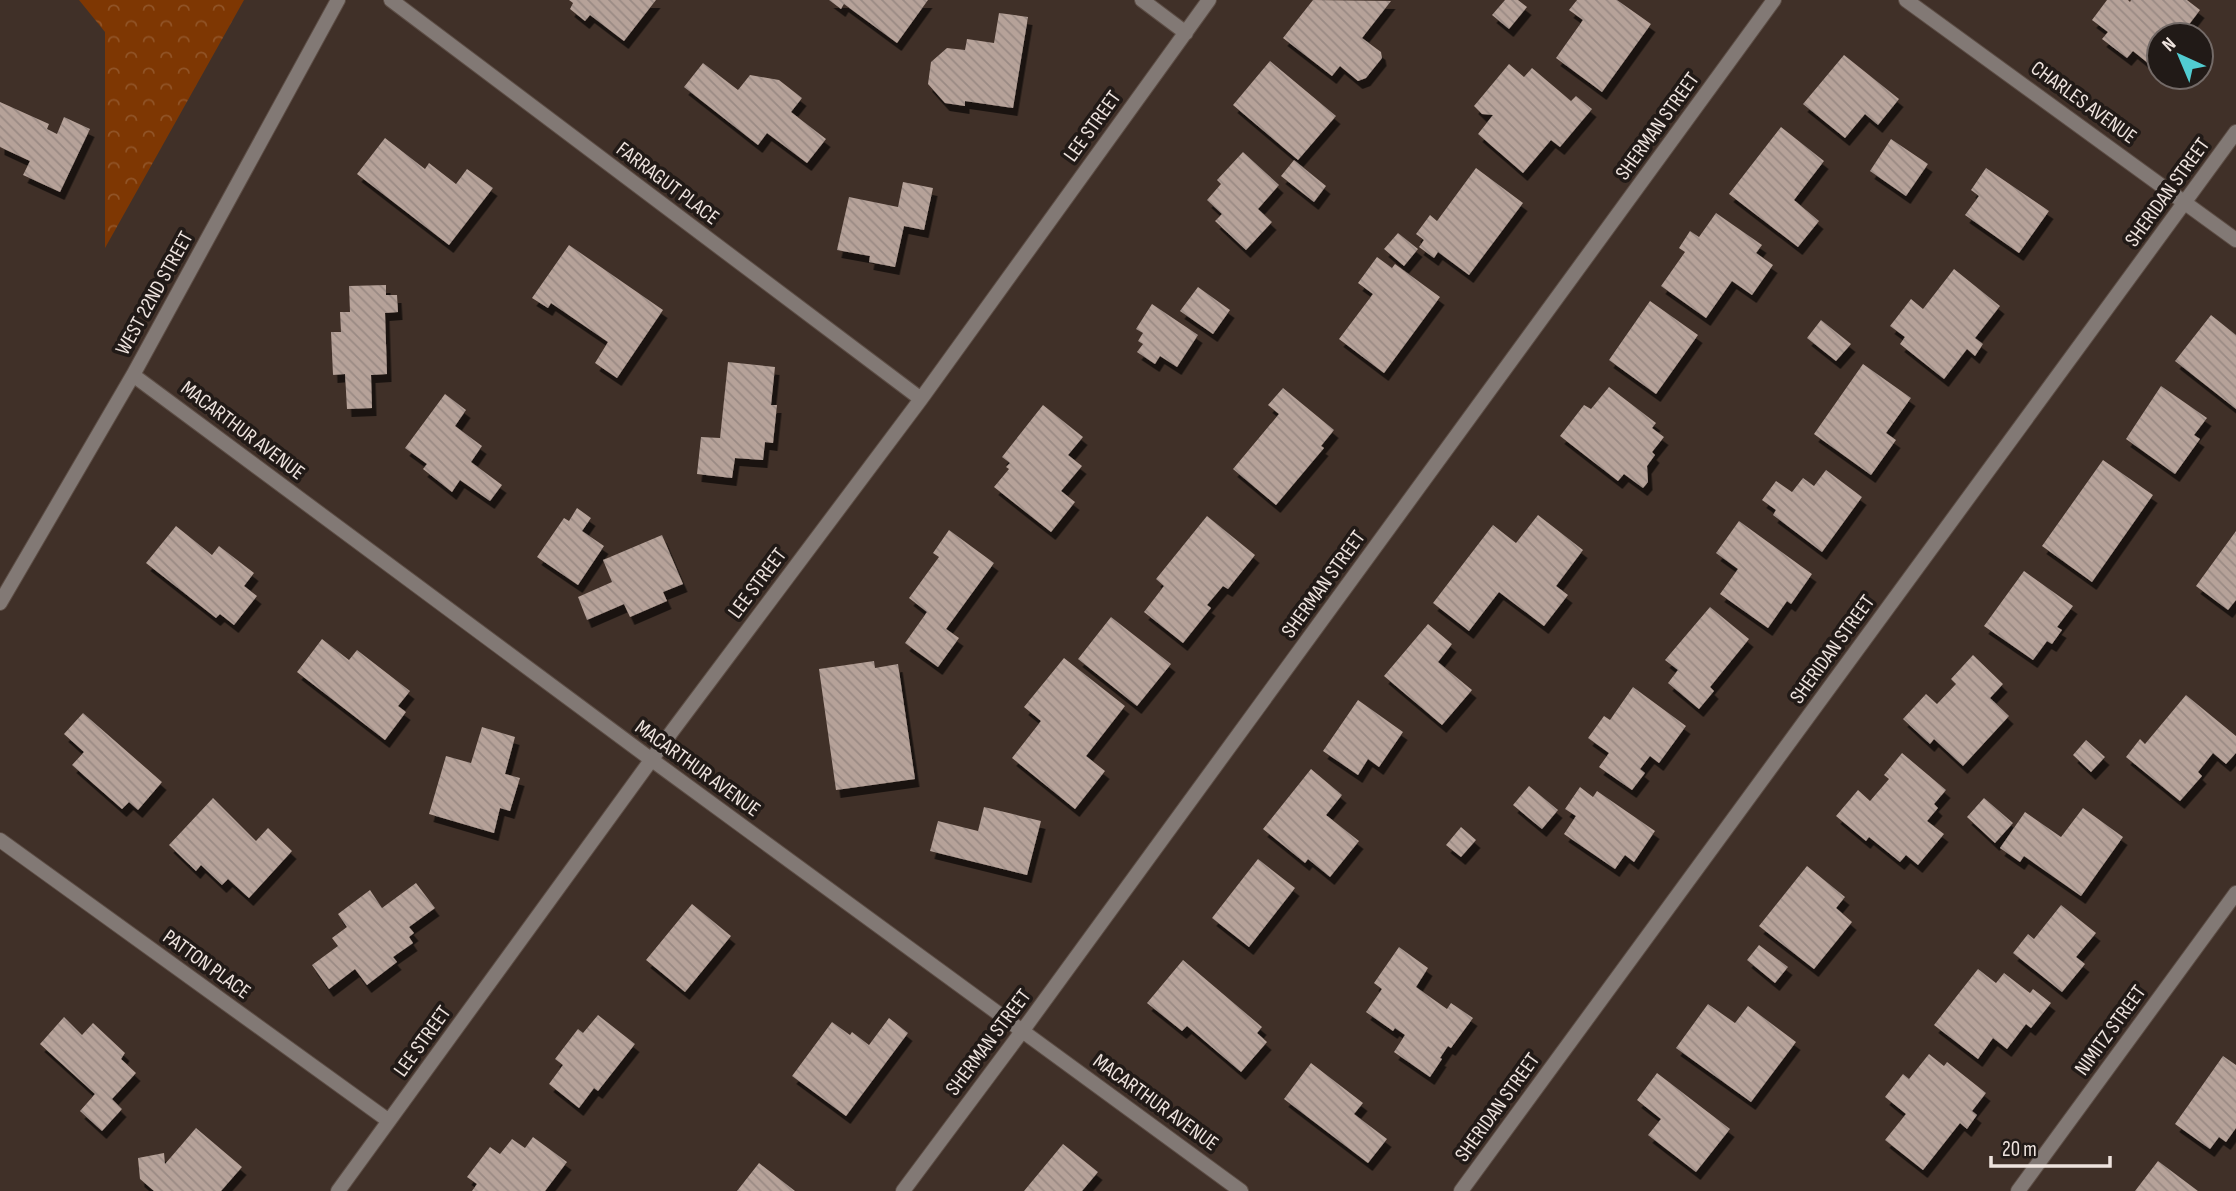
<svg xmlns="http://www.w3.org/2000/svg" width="2236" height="1191" viewBox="0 0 2236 1191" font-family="'Sofia Sans Condensed',sans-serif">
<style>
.forest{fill:url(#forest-crowns)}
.building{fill:url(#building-back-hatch);filter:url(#shadow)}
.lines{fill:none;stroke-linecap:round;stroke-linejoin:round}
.street-casing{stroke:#5c4d45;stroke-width:16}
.street{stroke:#827975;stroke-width:14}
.labels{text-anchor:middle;stroke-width:7;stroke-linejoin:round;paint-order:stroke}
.street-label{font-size:21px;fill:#eee3de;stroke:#211a17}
</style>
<defs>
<pattern id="forest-crowns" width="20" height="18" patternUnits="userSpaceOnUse" patternTransform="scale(1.75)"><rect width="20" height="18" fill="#7e3703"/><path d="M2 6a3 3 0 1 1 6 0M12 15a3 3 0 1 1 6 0" fill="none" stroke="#915427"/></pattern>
<pattern id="building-back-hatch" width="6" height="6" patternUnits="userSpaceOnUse" patternTransform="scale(1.75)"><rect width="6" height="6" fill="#b6a299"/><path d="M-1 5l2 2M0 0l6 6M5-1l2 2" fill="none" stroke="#9a8a84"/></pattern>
<filter id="shadow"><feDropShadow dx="4.5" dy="8" stdDeviation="0" flood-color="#0009"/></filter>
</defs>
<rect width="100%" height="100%" fill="#403028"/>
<path class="forest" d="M79 0H244L105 248V32Z"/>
<path class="building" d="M569 0H656L624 41 590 15 585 21 570 9 573 3Z
M829 0H928L897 43 844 4 841 9Z
M1313 0 1391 1 1362 38 1381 52 1382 58 1366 78 1358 81 1340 66 1332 76 1283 38Z
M1505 0H1518L1527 7 1509 29 1492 15Z
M1577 0H1617L1651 24 1602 92 1556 58 1583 20 1569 10Z
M2107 0H2128L2130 2 2131 0H2187L2200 10 2181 35H2159V72L2133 51 2127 58 2102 39 2108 32 2092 20Z
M999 13 1028 17 1013 108 965 101V106L945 103 928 84 931 62 947 48 965 50 967 39 994 43Z
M1844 55 1899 99 1878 125 1865 114 1845 138 1803 104Z
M1270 61 1336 116 1298 160 1233 105Z
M703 63 738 90 750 75 779 80 802 98 791 112 826 139 807 163 767 133 758 145 684 87Z
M1509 64 1524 77 1532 68 1571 101 1576 96 1592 109 1560 147 1551 140 1523 173 1478 134 1493 115 1482 114 1474 106Z
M0 102 49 124 47 129 57 134 64 117 90 129 60 192 23 175 30 161 0 147Z
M1781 127 1824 161 1794 200 1819 221 1798 247 1729 194Z
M385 138 425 169 429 163 456 184 467 169 493 188 449 245 357 174Z
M1891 139 1928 164 1906 196 1870 171Z
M1243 152 1279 185 1258 209 1272 222 1246 250 1215 221 1222 214 1207 200 1221 184 1217 180Z
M1294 160 1326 186 1314 202 1281 176Z
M1476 168 1523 203 1469 275 1438 252 1434 258 1419 247 1424 240 1416 234 1430 215 1437 221Z
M1986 168 2049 211 2019 253 1965 215 1979 196 1971 190Z
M903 182 933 188 924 230 904 226 895 267 869 262 870 256 837 250 849 197 898 207Z
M1716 213 1762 245 1756 253 1773 265 1752 295 1732 281 1706 318 1661 286 1685 252 1679 248 1690 231 1699 237Z
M1398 233 1418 249 1404 266 1384 249Z
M569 245 663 310 617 378 595 363 608 342 551 303 548 308 532 298Z
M1377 257 1392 268 1395 264 1440 297 1384 373 1339 339 1373 294 1358 283Z
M1954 269 2000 306 1975 338 1983 344 1975 356 1967 349 1944 379 1900 344 1905 337 1890 326 1911 299 1923 309Z
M386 285V295H397L398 312 385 313 387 374 371 375 372 408 347 409 345 374 333 375 331 332H341L340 312H350L349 286Z
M1198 287 1230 310 1213 334 1180 311Z
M1650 301 1698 335 1656 394 1609 360Z
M1152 304 1198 335 1177 367 1160 356 1155 364 1137 352 1143 344 1138 341 1143 333 1136 329Z
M2211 315 2236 335V409L2175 361Z
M1821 320 1851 344 1836 361 1807 338Z
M728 362 775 367 771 405H777L773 443 765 442 763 460 735 458 732 478 697 474 701 437 720 438Z
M1863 364 1911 398 1886 433 1896 440 1871 475 1814 434Z
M2161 386 2207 418 2194 435 2200 439 2175 474 2126 439Z
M1609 387 1656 423 1652 428 1664 437 1652 452 1655 455 1647 466 1648 482 1643 488 1624 474 1618 481 1560 436 1584 405 1591 409Z
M1283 388 1334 430 1321 446 1324 448 1276 505 1233 469 1279 414 1268 405Z
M445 394 466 410 455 426 482 446 471 462 502 485 490 501 460 480 452 492 423 469 427 464 405 448Z
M1043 405 1083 437 1068 455 1082 466 1061 491 1075 502 1051 532 994 487 1009 469 1006 467 1010 463 1002 457Z
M2103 460 2153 495 2092 582 2042 546Z
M1826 470 1862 497 1822 552 1773 515 1776 510 1762 500 1776 481 1792 492 1803 478 1814 486Z
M577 508 591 518 582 531 604 546 578 585 537 557 564 518 569 521Z
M1538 515 1583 550 1556 586 1568 595 1544 626 1499 592 1469 631 1433 603 1493 525 1516 543Z
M1207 516 1255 555 1228 589 1223 586 1207 605 1211 608 1183 643 1144 612 1164 586 1156 579Z
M1739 521 1812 574 1791 604 1787 601 1768 628 1720 594 1738 569 1716 553Z
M176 526 212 555 219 546 254 573 244 586 257 596 234 625 220 614 216 618 146 563Z
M949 530 994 563 946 629 959 638 938 667 905 643 927 612 909 598 939 557 933 553Z
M2236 531V600L2228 610 2196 586Z
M662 535 683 584 663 592 667 601 630 617 624 604 587 620 578 597 612 582 603 560Z
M2024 571 2073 606 2057 627 2062 630 2052 644 2047 641 2033 660 1984 626Z
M1710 607 1749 639 1710 687 1714 691 1699 709 1668 683 1678 670 1665 660Z
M1111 617 1171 664 1137 706 1078 659Z
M1428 624 1452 644 1438 662 1472 690 1442 725 1384 676Z
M322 639 349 660 357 650 410 691 398 706 406 712 385 740 297 672Z
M1973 655 2003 684 1990 698 2009 716 1963 766 1934 739 1930 744 1903 719 1926 694 1937 704 1956 684 1951 679Z
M1064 658 1125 706 1086 756 1105 771 1075 809 1012 758 1041 721 1024 707Z
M874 661 875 668 898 664 915 779 836 790 819 669Z
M1633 687 1686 726 1659 763 1650 756 1640 769 1645 773 1632 790 1599 767 1609 753 1588 738 1604 716 1610 720Z
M2186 695 2236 736V753L2226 764 2213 753 2198 772 2202 776 2180 801 2126 757 2140 739 2145 744Z
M1358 700 1403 732 1379 767 1368 759 1358 775 1323 751Z
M83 713 162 782 138 810 129 802 122 809 72 765 84 752 64 734Z
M482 727 515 737 505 774 520 778 510 811 500 808 494 833 429 814 446 756 471 763Z
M2086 740 2105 757 2091 772 2073 755Z
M1902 753 1946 790 1934 804 1938 808 1927 821 1944 834 1918 865 1906 855 1900 862 1869 837 1866 841 1836 816 1858 790 1870 801 1889 779 1884 775Z
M1311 769 1342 795 1326 815 1359 841 1330 877 1308 859 1305 863 1263 829Z
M1529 786 1558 810 1542 829 1513 805Z
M1580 787 1593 797 1597 791 1655 831 1634 862 1625 855 1615 869 1564 834 1576 816 1565 809Z
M213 798 256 841 268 828 292 851 249 898 228 879 222 885 201 865 196 871 169 845Z
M1984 798 2013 823 1995 843 1967 817Z
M984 807 1041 821 1027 875 930 851 938 821 978 831Z
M2083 808 2123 837 2081 896 2024 856 2020 862 2000 848 2025 812 2061 837Z
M1461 827 1476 840 1461 857 1446 845Z
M1258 859 1295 888 1249 947 1212 918Z
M1807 866 1845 897 1836 908 1852 922 1814 969 1759 926Z
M416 883 435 908 409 927 414 933 409 937 413 943 393 957 397 962 367 985 355 969 329 989 312 965 338 946 332 938 347 927 338 914 370 890 382 908Z
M692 904 731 936 685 992 646 960Z
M2061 905 2096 933 2076 957 2085 964 2062 992 2013 953 2028 934 2034 939Z
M1759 945 1788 967 1775 983 1747 960Z
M1399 947 1428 968 1416 987 1447 1009 1451 1003 1473 1018 1451 1048 1448 1046 1440 1058 1442 1059 1430 1077 1394 1052 1405 1035 1395 1028 1393 1031 1366 1012 1382 989 1374 983Z
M1183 960 1262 1027 1257 1033 1267 1042 1241 1072 1187 1026 1182 1031 1147 1003Z
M1978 969 1996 983 2004 973 2030 993 2033 989 2051 1003 2031 1028 2026 1024 2007 1049 1993 1038 1978 1059 1934 1025Z
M1708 1004 1735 1023 1748 1006 1796 1042 1751 1102 1676 1048Z
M598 1015 635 1044 598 1091 594 1088 579 1108 549 1084 563 1065 555 1059 578 1029 583 1033Z
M64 1017 82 1035 93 1023 125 1053 121 1059 136 1073 112 1099 122 1109 102 1131 80 1111 95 1094 40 1044Z
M889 1018 908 1033 846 1116 792 1076 832 1022 850 1035 852 1032 869 1045Z
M1929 1054 1944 1066 1947 1062 1986 1093 1972 1111 1977 1115 1967 1129 1960 1123 1923 1170 1885 1140 1906 1114 1885 1097 1903 1074 1909 1079Z
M2223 1056 2236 1065V1128L2226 1142 2219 1137 2210 1149 2175 1124Z
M1311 1063 1363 1103 1354 1114 1387 1139 1368 1163 1284 1099Z
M1657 1073 1730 1129 1696 1172 1648 1135 1661 1119 1637 1100Z
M196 1128 242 1167 221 1191H154L140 1179 138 1158 164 1153 165 1164Z
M533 1137 567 1162 545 1191H472L477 1184 467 1177 490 1147 500 1154 512 1139 525 1148Z
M1063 1144 1098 1172 1082 1191H1024Z
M2158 1161 2198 1191H2135Z
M759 1163 795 1191H737Z"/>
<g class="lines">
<defs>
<path id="street" d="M391 0 921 399
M1142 0 1186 33
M1906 0 2236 240
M133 375 652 760 1241 1191
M0 603 133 375 338 0
M0 840 389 1121
M338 1191 673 730 921 399 1209 0
M903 1191 1023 1030 1774 0
M1461 1191 2236 132
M2018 1191 2236 893"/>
</defs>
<use href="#street" class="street-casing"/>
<use href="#street" class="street"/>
</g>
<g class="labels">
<g class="street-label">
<text transform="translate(2084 102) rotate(36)" y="7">CHARLES AVENUE</text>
<text transform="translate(1092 126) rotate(-54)" y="7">LEE STREET</text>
<text transform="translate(1657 126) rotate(-54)" y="7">SHERMAN STREET</text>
<text transform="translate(668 183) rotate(37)" y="7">FARRAGUT PLACE</text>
<text transform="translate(2167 192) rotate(-54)" y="7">SHERIDAN STREET</text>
<text transform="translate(154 293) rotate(-61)" y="7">WEST 22ND STREET</text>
<text transform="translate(243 430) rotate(37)" y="7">MACARTHUR AVENUE</text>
<text transform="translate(757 583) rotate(-53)" y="7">LEE STREET</text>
<text transform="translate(1323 584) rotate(-54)" y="7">SHERMAN STREET</text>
<text transform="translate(1832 649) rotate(-54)" y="7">SHERIDAN STREET</text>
<text transform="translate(698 768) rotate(36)" y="7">MACARTHUR AVENUE</text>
<text transform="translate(207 964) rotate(36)" y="7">PATTON PLACE</text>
<text transform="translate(2110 1030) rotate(-54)" y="7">NIMITZ STREET</text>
<text transform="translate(422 1041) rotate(-54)" y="7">LEE STREET</text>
<text transform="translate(988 1042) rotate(-53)" y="7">SHERMAN STREET</text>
<text transform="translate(1156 1102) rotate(36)" y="7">MACARTHUR AVENUE</text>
<text transform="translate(1497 1107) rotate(-54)" y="7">SHERIDAN STREET</text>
</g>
</g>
<g transform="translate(2180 56) rotate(316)"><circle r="33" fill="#211a17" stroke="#736a67" stroke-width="2"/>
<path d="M0-5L12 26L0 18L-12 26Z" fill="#51ccd1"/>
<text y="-10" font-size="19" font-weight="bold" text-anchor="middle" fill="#eee3de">N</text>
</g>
<path d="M1991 1156v10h119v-10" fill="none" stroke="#eee3de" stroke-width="3.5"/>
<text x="2002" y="1156" font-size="21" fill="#eee3de" stroke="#211a17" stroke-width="5" paint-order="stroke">20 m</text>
</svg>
